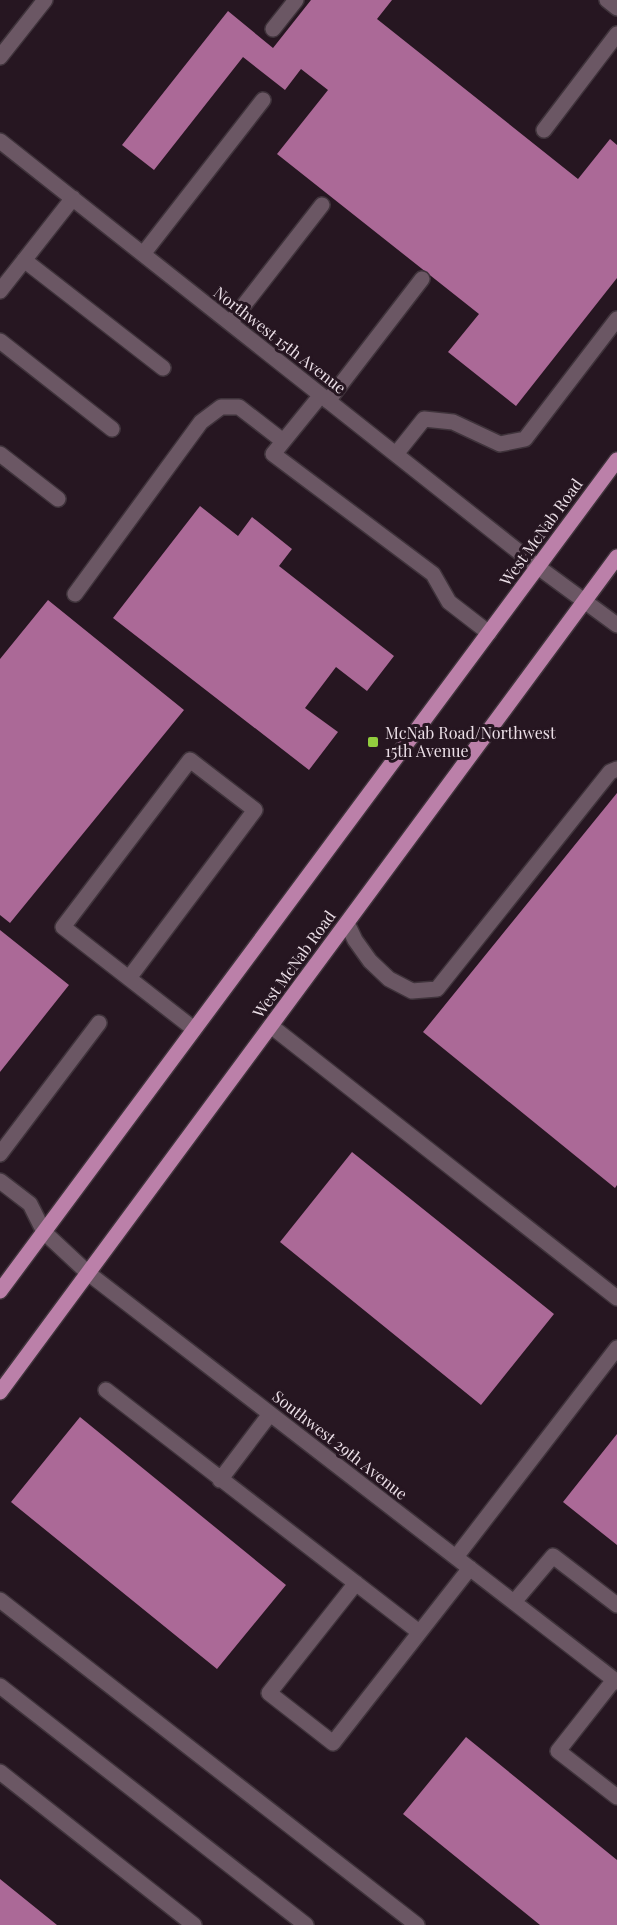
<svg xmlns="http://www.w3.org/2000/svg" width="617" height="1925" viewBox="0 0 617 1925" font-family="'Playfair Display',serif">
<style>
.building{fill:#ab6997}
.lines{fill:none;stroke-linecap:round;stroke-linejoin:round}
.minor-casing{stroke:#3f333b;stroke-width:18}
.major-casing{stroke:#3f333b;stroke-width:18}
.minor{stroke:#6b5764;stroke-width:15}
.major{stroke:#bb80a9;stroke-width:15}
.poi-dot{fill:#92cd3e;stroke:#261621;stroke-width:2}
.labels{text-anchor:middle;stroke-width:6;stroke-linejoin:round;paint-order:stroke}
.street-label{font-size:16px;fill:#ebdfe7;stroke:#261621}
.poi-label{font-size:16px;fill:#ebdfe7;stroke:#261621;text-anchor:start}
</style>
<rect width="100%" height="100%" fill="#261621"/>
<path class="building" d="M311 0H392L377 19 578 179 610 139 617 145V278L516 406 448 352 479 314 277 154 328 90 301 69 285 90 243 57 154 170 122 145 228 11 273 48Z
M200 506 238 536 252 517 292 549 279 566 394 656 367 691 336 667 305 708 338 732 309 770 113 618Z
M48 600 184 710 10 923 0 915V659Z
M617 793V1185L615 1188 423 1032Z
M0 930 69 985 0 1072Z
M352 1152 554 1314 481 1405 280 1242Z
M80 1417 286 1585 217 1669 11 1502Z
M617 1434V1545L563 1502Z
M466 1737 617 1860V1925H540L403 1814Z
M0 1879 57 1925H0Z"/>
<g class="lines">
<defs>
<path id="minor" d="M607 0 617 8
M273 29 296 0
M0 57 45 0
M544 130 617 34
M0 141 538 567 617 625
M143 254 263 100
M24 260 163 368
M0 291 73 198
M230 323 322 205
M0 341 112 429
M321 395 273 454 433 574 449 602 489 633
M328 401 422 279
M0 454 58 499
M396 454 424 419 453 422 500 444 525 439 617 319
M75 594 201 422 221 407H239L283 441
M347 923 355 940 370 961 389 979 412 991 437 989 610 772 617 769
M129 978 255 810 190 760 63 927 194 1029
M271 1026 617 1298
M0 1154 99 1023
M0 1181 30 1204 44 1232 88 1273 617 1682
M106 1390 419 1632
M220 1480 270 1414
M456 1557 617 1348
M356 1583 269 1693 333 1743 470 1568
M0 1600 417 1925
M514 1602 553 1556 617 1605
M614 1680 558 1751 617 1797
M0 1686 306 1925
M0 1772 194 1925"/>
<path id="major" d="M0 1291 617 460
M0 1392 617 557"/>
</defs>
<use href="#minor" class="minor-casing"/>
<use href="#major" class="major-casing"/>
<use href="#minor" class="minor"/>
<use href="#major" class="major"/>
</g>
<rect class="poi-dot" x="367" y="736" width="12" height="12" rx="3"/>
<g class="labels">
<g class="street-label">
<text transform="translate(280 340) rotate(38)" y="6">Northwest 15th Avenue</text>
<text transform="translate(541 532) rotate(-54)" y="6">West McNab Road</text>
<text transform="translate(294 964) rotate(-54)" y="6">West McNab Road</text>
<text transform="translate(340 1445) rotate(38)" y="6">Southwest 29th Avenue</text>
</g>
<g class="poi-label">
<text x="385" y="739">McNab Road/Northwest<tspan x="385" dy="18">15th Avenue</tspan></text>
</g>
</g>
</svg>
